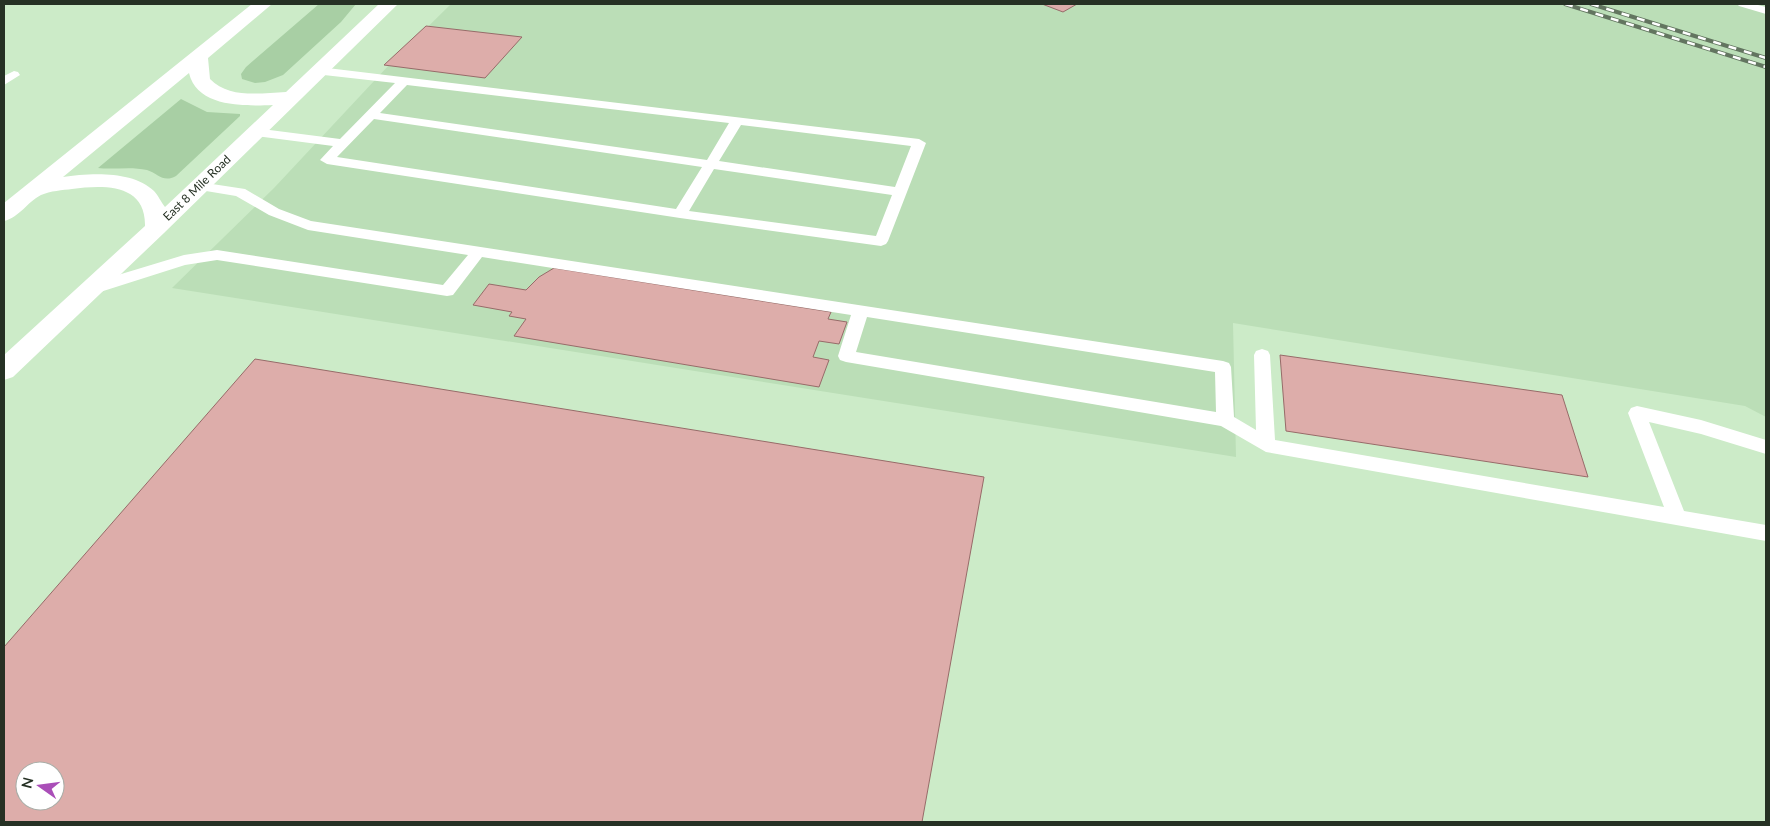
<svg xmlns="http://www.w3.org/2000/svg" width="1770" height="826" viewBox="0 0 1770 826" font-family="Lato,sans-serif">
<style>
.built{fill:#bbdeb7}
.green{fill:#a8cfa4}
.building{fill:#ddadaa;stroke:#976b69;fill-rule:evenodd}
.lines{fill:none;stroke-linecap:round;stroke-linejoin:round}
.lane{fill:#fff;fill-rule:evenodd}
.highway{fill:#fff;fill-rule:evenodd}
.rail-casing{stroke:#637560;stroke-width:4}
.rail{stroke:#fff;stroke-width:2.5;stroke-dasharray:8;stroke-linecap:butt}
.labels{text-anchor:middle;stroke-width:4;stroke-linejoin:round;paint-order:stroke}
.street-label{font-size:12px;fill:#263124;stroke:#fff}
</style>
<rect width="100%" height="100%" fill="#ccebc8"/>
<path class="built" d="M451 4H1766V417L1745 406 1233 323 1236 457 172 288 274 188 389 65Z"/>
<path class="green" d="M319 4H356L341 22 283 75 265 82 255 83 242 79 241 74 246 67Z
M181 99 207 112 240 114V116L176 176C163 183 159 174 147 170 130 166 114 170 98 168Z"/>
<path class="building" d="M1042 4H1077L1063 12Z
M426 26 522 37 485 78 384 65Z
M554 268 831 312 828 319 847 322 839 344 819 341 813 357 829 360 819 387 514 336 526 319 509 316 512 312 473 305 489 284 526 290 539 277Z
M1280 355 1562 395 1588 477 1286 431Z
M255 359 984 477 922 822H4V647ZM25 771H55V801H25Z"/>
<g class="lines">
<path class="lane" d="M1737 4H1754L1766 7V14L1739 6Z
M319 67 919 139 926 143 888 241 886 244 881 246 680 218 327 164 320 160 333 146 249 135 247 132 249 129 254 128 340 139 395 83 315 74 313 71 315 68ZM407 85 729 123 707 160 380 113ZM374 119 702 167 676 209 337 157ZM741 125 911 146 895 187 719 161ZM714 169 892 195 876 236 689 211Z
M14 71 18 72 20 75 4 85V76Z
M199 182 245 189 279 209 311 221 1223 361 1229 363 1231 367 1234 417 1256 430 1254 355 1256 351 1262 349 1268 351 1270 355 1275 440 1664 507 1628 413 1631 408 1637 406 1701 420 1766 440V454L1701 434 1649 422 1684 511 1766 525V541L1266 452 1221 426 846 362 840 360 838 356 851 315 482 257 453 295 447 296 217 260 185 265 97 293 91 294 85 293 83 289 85 285 184 255 217 250 443 285 468 255 308 230 269 215 236 196 194 189 192 186ZM867 317 1215 372 1216 412 856 352Z"/>
<path class="highway" d="M252 4H272L208 58 210 79C229 99 261 93 286 92L379 4H398L164 233 13 377 4 380V355L145 226C146 183 103 185 72 189 63 190 50 191 41 195 27 202 20 217 4 221V203ZM189 73C197 108 246 106 273 105L165 207C161 202 158 195 154 191 133 170 89 173 63 177Z"/>
<defs>
<path id="rail" d="M1565 4 1766 67
M1591 4 1766 58"/>
</defs>
<use href="#rail" class="rail-casing"/>
<use href="#rail" class="rail"/>
</g>
<g class="labels">
<g class="street-label">
<text transform="translate(197 188) rotate(-44)" y="4">East 8 Mile Road</text>
</g>
</g>
<rect width="1770" height="826" fill="none" stroke="#263124" stroke-width="10"/>
<g transform="translate(40 786) rotate(284)"><circle r="24" fill="#ffffff" stroke="#a8ada7"/>
<path d="M0-4L9 19L0 12L-9 19Z" fill="#aa4eb8"/>
<text y="-8" font-size="14" font-weight="bold" text-anchor="middle" fill="#263124">N</text>
</g>
</svg>
